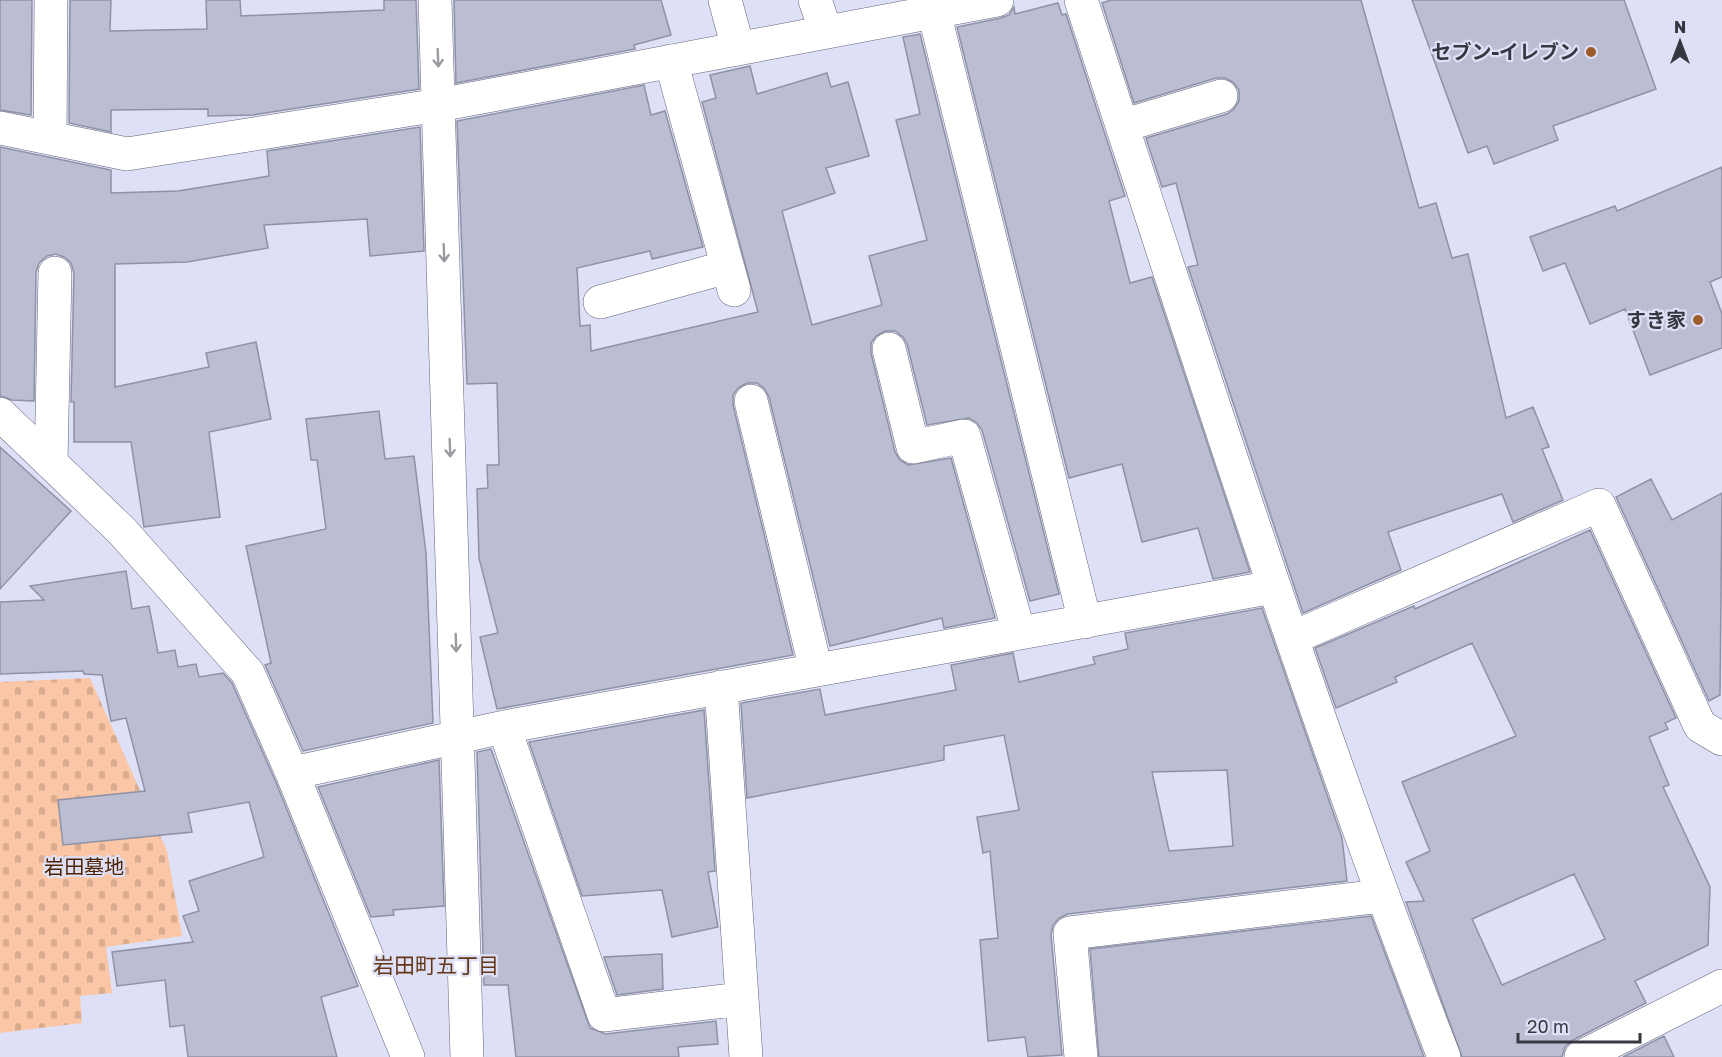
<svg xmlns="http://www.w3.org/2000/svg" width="1722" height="1057" viewBox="0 0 1722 1057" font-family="'Golos Text','Noto Sans JP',sans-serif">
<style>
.cemetery{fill:url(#cemetery-stones)}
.building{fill:#bbbdd2;stroke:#8f91a5;stroke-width:1.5;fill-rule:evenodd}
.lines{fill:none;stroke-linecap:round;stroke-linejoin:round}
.minor-casing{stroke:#636478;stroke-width:34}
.minor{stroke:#fff;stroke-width:33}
.oneway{stroke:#9a9ba0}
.poi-dot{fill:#9f5c2b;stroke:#dee0f7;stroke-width:2}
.labels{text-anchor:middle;stroke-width:4.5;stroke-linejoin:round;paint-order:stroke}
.poi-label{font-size:20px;font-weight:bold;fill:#363740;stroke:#dee0f7;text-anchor:end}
.park-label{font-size:20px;fill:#502300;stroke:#dee0f7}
.neighbourhood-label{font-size:21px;fill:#643615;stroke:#dee0f7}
</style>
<defs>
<pattern id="cemetery-stones" width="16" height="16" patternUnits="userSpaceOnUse" patternTransform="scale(1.5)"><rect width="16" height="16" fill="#fbc6a5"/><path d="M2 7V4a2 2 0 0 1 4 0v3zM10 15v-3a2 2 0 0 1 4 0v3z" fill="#d8ab8f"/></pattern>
</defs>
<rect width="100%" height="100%" fill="#dee0f7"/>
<path class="cemetery" d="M90 678 167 851 182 936 106 947 112 993 80 996 82 1023 0 1033V682Z"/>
<path class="building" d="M0 0H32L31 115 0 110Z
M70 0H111L110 31 207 29 206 0H240L241 16 384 10V0H416L419 89 253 115 208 116V109L111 110V132L69 123Z
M454 0H661L671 35 634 45 635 49 456 83Z
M1111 0H1361L1419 208 1436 203 1452 258 1468 254 1506 418 1533 407 1549 447 1542 449 1563 500 1513 522 1502 494 1388 532 1401 570 1303 613 1188 267 1198 265 1176 183 1162 187 1146 138 1227 114 1234 109 1239 101V90L1233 82 1225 78H1216L1134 103 1102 3Z
M1412 0H1624L1656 89 1553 126 1558 140 1494 164 1487 146 1468 153Z
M1058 3 1062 15 1066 14 1125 196 1109 201 1130 283 1152 277 1250 572 1213 579 1198 528 1142 542 1122 464 1069 478 957 27 1001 18 1009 15 1014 7 1015 14Z
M920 34 1059 594 1030 601 982 430 977 423 969 418 927 425 907 344 903 337 895 331H885L876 336 871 343V353L895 452 900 460 908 465 951 458 995 618 944 628 942 618 830 646 769 397 764 388 757 383H747L738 388 733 395V405L793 655 497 709 480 637 498 633 479 558 477 489 488 488 487 465H499L497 383 467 384 457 121 644 85 651 115 665 111 703 247 652 259 650 251 577 268 580 326 590 325 591 351 758 312 702 102 716 98 710 75 750 66 757 94 827 73 831 87 848 82 869 156 826 168 835 193 782 211 812 325 882 305 869 256 927 240 896 120 920 114 903 37Z
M420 127 424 251 370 256 367 219 264 225 268 248 187 262 115 264V387L209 367 206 353 256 342 271 419 209 432 220 517 144 527 131 442H74V402H71L74 273 71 263 64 257 56 254 47 256 39 263 36 272 34 401 12 400 0 396V147L111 170V193L178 191 269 176 267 151Z
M1722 167V277L1710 282 1722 314V348L1650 375 1625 309 1590 324 1565 263 1543 271 1530 237 1615 206 1617 211Z
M379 411 385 459 414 456 426 553 433 723 303 751 265 665 271 663 246 546 326 529 317 460H311L306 419Z
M0 447 71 511 0 589Z
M1651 479 1672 520 1722 493 1720 695 1709 701 1616 497Z
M1590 530 1676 718 1665 723 1668 729 1649 737 1669 785 1663 787 1710 887 1708 945 1635 981 1646 1003 1573 1040 1565 1047 1562 1057H1462L1406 902 1424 901 1406 862 1430 851 1402 782 1516 736 1472 643 1395 677 1397 682 1336 708 1315 648 1414 606 1415 609ZM1574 874 1605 939 1502 985 1472 919Z
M126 571 132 609 149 606 158 653 175 650 178 667 196 664 199 677 223 673 232 683 275 780 358 986 321 997 337 1057H188L184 1025 170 1027 165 980 117 986 112 952 193 942 183 916 199 911 189 881 264 857 249 802 188 813 192 832 63 845 58 800 145 791 126 718 111 721 102 675 84 674 83 671 0 674V602L44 600 30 586Z
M1262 608 1342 838 1347 881 1068 914 1059 918 1053 925 1051 935 1062 1055 1028 1057 1025 1037 988 1041 980 940 998 938 990 851 983 853 977 817 1019 810 1004 735 944 746V760L747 798 741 703 820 689 825 715 956 690 951 665 1013 653 1019 682 1095 664 1093 657 1128 649 1125 633ZM1227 770 1233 846 1169 851 1152 772Z
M704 710 715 871 708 872 718 927 672 937 662 890 582 896 529 742Z
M491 749 590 1028 606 1034 716 1021 718 1044 678 1047 679 1057H516L508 985H484L477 752Z
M439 760 444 906 393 910 394 915 371 917 318 787Z
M1371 916 1424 1057H1099L1090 949Z
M662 954 663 989 617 995 604 957Z
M1664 1036 1674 1057H1623Z"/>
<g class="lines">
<defs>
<path id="minor" d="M435 0 467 1057
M725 0 738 48
M815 0 826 32
M1081 0C1197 354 1309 709 1444 1057
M934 12 1085 622
M671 61 734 290
M1122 126 1221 96
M0 128 127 154 439 105 997 0
M50 138 51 1
M600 302 727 267
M889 349 913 447 964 436 1019 633
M751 401 816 670
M0 414 122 531 248 673 292 773 504 727 1273 587
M51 463 55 273
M1292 638 1599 505 1700 726 1722 739
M721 687 746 1057
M504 727 604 1015 742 999
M292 773 408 1057
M1081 1057 1070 933 1381 896
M1581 1057 1722 986"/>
</defs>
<use href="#minor" class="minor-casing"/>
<use href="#minor" class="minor"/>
</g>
<defs><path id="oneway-shaft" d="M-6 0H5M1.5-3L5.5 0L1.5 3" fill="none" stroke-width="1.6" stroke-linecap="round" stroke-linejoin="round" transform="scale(1.5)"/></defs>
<g class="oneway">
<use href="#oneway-shaft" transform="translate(438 58) rotate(88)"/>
<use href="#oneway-shaft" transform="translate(444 253) rotate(88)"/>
<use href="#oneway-shaft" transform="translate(450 448) rotate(88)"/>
<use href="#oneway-shaft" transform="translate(456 643) rotate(88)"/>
</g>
<g class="poi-dot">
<circle cx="1591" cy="52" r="6"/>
<circle cx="1698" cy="320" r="6"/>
</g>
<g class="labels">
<g class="poi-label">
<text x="1579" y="59">セブン-イレブン</text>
<text x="1686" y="327">すき家</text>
</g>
<g class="park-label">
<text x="84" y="874">岩田墓地</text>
</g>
<g class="neighbourhood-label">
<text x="436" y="973">岩田町五丁目</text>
</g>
</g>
<g transform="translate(1680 42)" stroke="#dee0f7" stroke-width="4.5" paint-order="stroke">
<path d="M0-4.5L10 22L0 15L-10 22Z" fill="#363740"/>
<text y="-9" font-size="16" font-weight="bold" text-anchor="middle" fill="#363740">N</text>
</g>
<path d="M1518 1033v9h122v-9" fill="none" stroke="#363740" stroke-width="3"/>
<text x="1527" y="1033" font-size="18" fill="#363740" stroke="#dee0f7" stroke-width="4.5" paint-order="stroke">20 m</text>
</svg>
